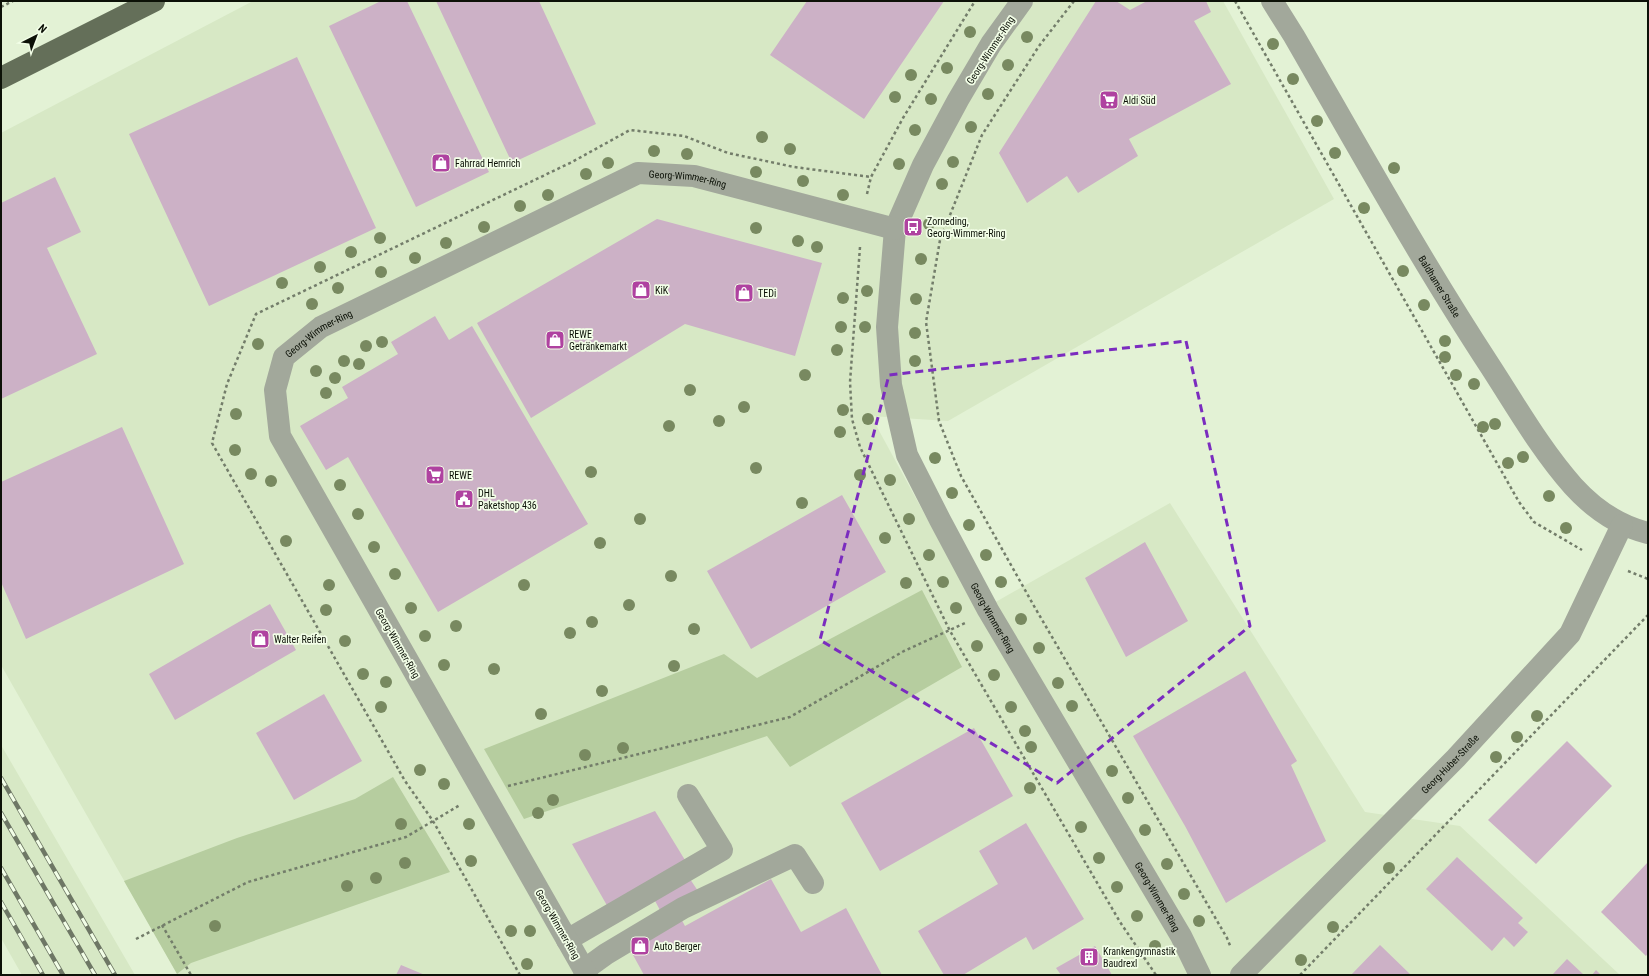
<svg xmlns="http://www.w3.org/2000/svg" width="1649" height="976" viewBox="0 0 1649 976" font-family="'Roboto Condensed',sans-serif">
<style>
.built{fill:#d7e8c5}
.green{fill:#b6cd9f}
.building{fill:#ccb1c6}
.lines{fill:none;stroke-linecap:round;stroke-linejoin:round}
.path{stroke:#737d6a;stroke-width:2.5;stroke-dasharray:3 3;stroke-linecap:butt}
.minor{stroke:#a2a89b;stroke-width:22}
.major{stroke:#646f59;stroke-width:22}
.rail-casing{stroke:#6e7765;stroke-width:4.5}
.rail{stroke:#f2fee7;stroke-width:3;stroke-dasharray:9;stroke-linecap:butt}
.tree{fill:#788960}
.marked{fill:none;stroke:#7b2cbf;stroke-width:3;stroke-dasharray:8 5;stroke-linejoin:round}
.labels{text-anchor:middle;stroke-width:3.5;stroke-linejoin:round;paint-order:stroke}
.street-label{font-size:10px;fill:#0c1107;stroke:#f2fee7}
.poi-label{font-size:10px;fill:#0c1107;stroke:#f2fee7;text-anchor:start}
</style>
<rect width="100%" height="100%" fill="#e3f2d5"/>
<path class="built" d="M253 1H1223L1334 199 948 421 871 416 978 612 1170 503 1365 812 1460 826 1620 975H178L1 665V133Z
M1 745 135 975H22L1 938Z"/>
<path class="green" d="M922 590 962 667 790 767 767 736 524 819 484 749 724 654 757 678Z
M393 777 450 872 191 963 177 974 124 881 237 838 355 799Z"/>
<path class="building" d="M381 1H407L489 172 416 207 329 26Z
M436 1H539L596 124 512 163Z
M807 1H944L864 119 770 55Z
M1096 1H1116L1130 10 1147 1H1206L1211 12 1194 21 1231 84 1129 139 1138 156 1078 193 1067 176 1027 203 999 153Z
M297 57 376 228 209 306 129 134Z
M55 177 81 232 47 248 97 354 1 399V203Z
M657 219 822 263 795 356 685 324 531 418 477 323Z
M435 316 449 340 472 326 588 524 438 612 348 457 326 470 300 426 348 398 342 387 398 354 391 342Z
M122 427 184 564 26 639 1 582V482Z
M842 495 886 572 751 649 707 571Z
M1145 542 1188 621 1126 657 1085 578Z
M270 604 296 650 175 720 149 674Z
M1245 671 1297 761 1291 765 1326 841 1226 903 1185 826 1133 736Z
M324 694 362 761 294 800 256 733Z
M974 728 1013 796 880 871 841 803Z
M1567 741 1612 786 1536 864 1488 820Z
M655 811 688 865 609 909 572 844Z
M1026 823 1084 919 1033 950 1026 937 963 975H944L918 931 998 884 979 851Z
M1457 857 1523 918 1518 923 1528 932 1514 947 1504 937 1492 951 1426 889Z
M1648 862V953L1646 956 1601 912Z
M690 879 698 891 661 912 654 899Z
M771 879 801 932 846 908 882 975H644L627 944 679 915 685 926Z
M1380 945 1411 975H1351Z
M1095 946 1112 975H1061L1056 968Z
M1567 959 1584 975H1552Z
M401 965 425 975H396Z
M1596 970 1601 975H1592Z"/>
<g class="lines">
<path class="path" d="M1074 1 1039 46 982 135 940 240 926 322 939 421 961 476 1034 606 1227 938 1231 948
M1235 1 1519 502 1534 522 1582 550
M1 7 13 1
M867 194 871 177 903 118 975 1
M860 247 850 382 852 419 860 447 950 631 1120 922 1156 975
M1628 571 1648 579
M508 786 790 717 904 651 965 623
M162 925 191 975
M136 939 248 882 406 837 460 805
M520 975 433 821 405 781 212 443 227 384 256 314 572 162 630 130 684 136 728 153 794 167 871 177
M1300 975 1648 615"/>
<g class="minor">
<path id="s1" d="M1022 1 991 44 958 100 923 165 895 229 887 327 891 385 907 455 940 520 988 610 1181 936 1200 975"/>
<path id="s2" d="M1272 1 1294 36C1358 147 1420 259 1490 366 1516 406 1541 450 1573 486 1593 508 1619 526 1648 533"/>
<path d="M567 940 722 850 688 795"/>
<path d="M584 970 606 954 683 908 795 855 813 883"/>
<path id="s3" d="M587 975 280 436 275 390 284 357 321 327 638 173 694 176 895 229"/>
<path id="s4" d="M1241 975 1456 758 1570 634 1622 525"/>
</g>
<path class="major" d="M1 78 154 1"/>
<defs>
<path id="rail" d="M1 778 115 975
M1 813 95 975
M1 868 63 975
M1 902 43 975"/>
</defs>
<use href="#rail" class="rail-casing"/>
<use href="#rail" class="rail"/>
</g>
<g class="tree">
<circle cx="970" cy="32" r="6"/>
<circle cx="1027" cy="37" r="6"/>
<circle cx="1273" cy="44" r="6"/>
<circle cx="1008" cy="65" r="6"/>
<circle cx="947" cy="68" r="6"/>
<circle cx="911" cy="75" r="6"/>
<circle cx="1293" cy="79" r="6"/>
<circle cx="988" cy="94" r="6"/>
<circle cx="895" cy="97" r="6"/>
<circle cx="931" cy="99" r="6"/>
<circle cx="1317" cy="121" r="6"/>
<circle cx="971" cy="127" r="6"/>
<circle cx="915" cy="130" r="6"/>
<circle cx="762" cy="137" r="6"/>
<circle cx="790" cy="149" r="6"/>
<circle cx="654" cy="151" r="6"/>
<circle cx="1335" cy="153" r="6"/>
<circle cx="687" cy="154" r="6"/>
<circle cx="953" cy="162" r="6"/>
<circle cx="608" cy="163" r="6"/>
<circle cx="899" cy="164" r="6"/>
<circle cx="1394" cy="168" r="6"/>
<circle cx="756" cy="172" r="6"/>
<circle cx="586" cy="174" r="6"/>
<circle cx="803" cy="181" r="6"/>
<circle cx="942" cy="184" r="6"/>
<circle cx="548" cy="195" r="6"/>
<circle cx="843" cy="195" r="6"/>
<circle cx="520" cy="206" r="6"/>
<circle cx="1364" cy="208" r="6"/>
<circle cx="929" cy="224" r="6"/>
<circle cx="484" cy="227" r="6"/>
<circle cx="756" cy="228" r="6"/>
<circle cx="380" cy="238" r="6"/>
<circle cx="798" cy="241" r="6"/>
<circle cx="446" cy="243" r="6"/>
<circle cx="817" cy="247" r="6"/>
<circle cx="351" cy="252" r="6"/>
<circle cx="415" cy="258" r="6"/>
<circle cx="921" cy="259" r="6"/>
<circle cx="320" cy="267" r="6"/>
<circle cx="1403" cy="271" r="6"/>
<circle cx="381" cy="272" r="6"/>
<circle cx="282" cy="283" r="6"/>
<circle cx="338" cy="288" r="6"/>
<circle cx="867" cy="291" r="6"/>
<circle cx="843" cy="298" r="6"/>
<circle cx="916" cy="299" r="6"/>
<circle cx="312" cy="304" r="6"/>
<circle cx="1424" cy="305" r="6"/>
<circle cx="841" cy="327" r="6"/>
<circle cx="865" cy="327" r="6"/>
<circle cx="915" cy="333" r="6"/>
<circle cx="1445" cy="341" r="6"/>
<circle cx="382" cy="342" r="6"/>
<circle cx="258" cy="344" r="6"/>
<circle cx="366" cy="346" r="6"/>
<circle cx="837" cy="350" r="6"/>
<circle cx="1445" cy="357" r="6"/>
<circle cx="344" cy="361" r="6"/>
<circle cx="915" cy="361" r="6"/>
<circle cx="359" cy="364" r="6"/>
<circle cx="316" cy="371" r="6"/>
<circle cx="805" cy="375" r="6"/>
<circle cx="1456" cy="375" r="6"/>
<circle cx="335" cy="378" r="6"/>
<circle cx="1474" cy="384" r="6"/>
<circle cx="690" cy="390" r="6"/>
<circle cx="326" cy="393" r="6"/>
<circle cx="744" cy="407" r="6"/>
<circle cx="843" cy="410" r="6"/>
<circle cx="236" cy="414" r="6"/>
<circle cx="868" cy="419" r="6"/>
<circle cx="719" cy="421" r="6"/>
<circle cx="1495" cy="424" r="6"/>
<circle cx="669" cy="426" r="6"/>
<circle cx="1483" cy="427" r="6"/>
<circle cx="840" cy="432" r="6"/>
<circle cx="235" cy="450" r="6"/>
<circle cx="1523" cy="457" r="6"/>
<circle cx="935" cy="458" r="6"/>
<circle cx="1508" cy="463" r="6"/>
<circle cx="756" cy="468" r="6"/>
<circle cx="591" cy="472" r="6"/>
<circle cx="251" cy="474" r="6"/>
<circle cx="860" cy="475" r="6"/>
<circle cx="890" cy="480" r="6"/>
<circle cx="271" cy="481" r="6"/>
<circle cx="340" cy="485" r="6"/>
<circle cx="952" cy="493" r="6"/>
<circle cx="1549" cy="496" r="6"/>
<circle cx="802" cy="503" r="6"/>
<circle cx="358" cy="514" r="6"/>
<circle cx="640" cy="519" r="6"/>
<circle cx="909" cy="519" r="6"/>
<circle cx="969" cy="525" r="6"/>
<circle cx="1566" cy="528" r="6"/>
<circle cx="885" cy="538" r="6"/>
<circle cx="286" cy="541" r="6"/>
<circle cx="600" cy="543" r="6"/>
<circle cx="374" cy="547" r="6"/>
<circle cx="929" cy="555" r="6"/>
<circle cx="986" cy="555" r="6"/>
<circle cx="395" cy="574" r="6"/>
<circle cx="671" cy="576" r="6"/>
<circle cx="943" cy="582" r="6"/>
<circle cx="1001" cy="582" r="6"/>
<circle cx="906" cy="583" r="6"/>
<circle cx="329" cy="585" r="6"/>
<circle cx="524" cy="585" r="6"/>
<circle cx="629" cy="605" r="6"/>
<circle cx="411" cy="608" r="6"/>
<circle cx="956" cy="608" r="6"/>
<circle cx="326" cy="610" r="6"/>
<circle cx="1021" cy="619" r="6"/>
<circle cx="592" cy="622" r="6"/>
<circle cx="456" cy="626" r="6"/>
<circle cx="694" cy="629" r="6"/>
<circle cx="570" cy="633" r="6"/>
<circle cx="425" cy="636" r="6"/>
<circle cx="345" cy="641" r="6"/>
<circle cx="977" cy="646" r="6"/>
<circle cx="1039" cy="648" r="6"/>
<circle cx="444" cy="665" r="6"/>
<circle cx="674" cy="666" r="6"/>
<circle cx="494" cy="669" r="6"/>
<circle cx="363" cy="674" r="6"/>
<circle cx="994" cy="675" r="6"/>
<circle cx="386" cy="682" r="6"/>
<circle cx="1058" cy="683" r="6"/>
<circle cx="602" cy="691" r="6"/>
<circle cx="1072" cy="706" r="6"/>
<circle cx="381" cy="707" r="6"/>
<circle cx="1011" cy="707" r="6"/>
<circle cx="541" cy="714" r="6"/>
<circle cx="1537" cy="716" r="6"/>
<circle cx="1025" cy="731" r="6"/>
<circle cx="1517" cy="737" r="6"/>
<circle cx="1031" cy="747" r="6"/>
<circle cx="623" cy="748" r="6"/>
<circle cx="585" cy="755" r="6"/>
<circle cx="1496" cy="757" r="6"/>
<circle cx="420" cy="770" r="6"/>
<circle cx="1112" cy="771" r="6"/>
<circle cx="444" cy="784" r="6"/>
<circle cx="1030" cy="788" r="6"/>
<circle cx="1128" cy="798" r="6"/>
<circle cx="553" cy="800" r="6"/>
<circle cx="538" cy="813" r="6"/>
<circle cx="401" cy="824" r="6"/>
<circle cx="469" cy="824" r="6"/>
<circle cx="1081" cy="827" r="6"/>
<circle cx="1145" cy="830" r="6"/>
<circle cx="1099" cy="858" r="6"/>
<circle cx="471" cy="861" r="6"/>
<circle cx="405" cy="863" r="6"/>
<circle cx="1167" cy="864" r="6"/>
<circle cx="1389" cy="868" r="6"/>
<circle cx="376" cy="878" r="6"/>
<circle cx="347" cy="886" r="6"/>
<circle cx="1117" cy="887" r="6"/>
<circle cx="1184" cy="894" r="6"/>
<circle cx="1137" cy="916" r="6"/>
<circle cx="1199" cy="921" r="6"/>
<circle cx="215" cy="926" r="6"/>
<circle cx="1333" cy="927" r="6"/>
<circle cx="511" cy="931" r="6"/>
<circle cx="530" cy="931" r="6"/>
<circle cx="1155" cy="946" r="6"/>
<circle cx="1301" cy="960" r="6"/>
<circle cx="527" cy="964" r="6"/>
</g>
<path class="marked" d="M1186 341 1250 626 1057 783 820 640 889 375Z"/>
<defs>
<symbol id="supermarket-square" viewBox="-11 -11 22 22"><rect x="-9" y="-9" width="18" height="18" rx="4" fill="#af42a0" stroke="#f2fee7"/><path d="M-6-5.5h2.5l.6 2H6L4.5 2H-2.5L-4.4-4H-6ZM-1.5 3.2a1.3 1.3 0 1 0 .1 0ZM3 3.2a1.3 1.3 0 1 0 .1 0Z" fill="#fff"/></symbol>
<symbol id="shop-square" viewBox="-11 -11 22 22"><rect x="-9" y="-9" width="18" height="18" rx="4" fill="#af42a0" stroke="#f2fee7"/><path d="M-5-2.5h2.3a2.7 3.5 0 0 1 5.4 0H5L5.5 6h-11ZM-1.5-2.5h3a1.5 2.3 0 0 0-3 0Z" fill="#fff"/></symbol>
<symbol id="bus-square" viewBox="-11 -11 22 22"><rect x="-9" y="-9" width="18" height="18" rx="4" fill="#af42a0" stroke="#f2fee7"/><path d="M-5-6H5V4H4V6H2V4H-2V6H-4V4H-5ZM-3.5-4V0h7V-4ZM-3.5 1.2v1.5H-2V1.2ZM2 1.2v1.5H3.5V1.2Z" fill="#fff"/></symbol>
<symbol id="civic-square" viewBox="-11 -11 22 22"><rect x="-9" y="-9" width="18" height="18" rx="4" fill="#af42a0" stroke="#f2fee7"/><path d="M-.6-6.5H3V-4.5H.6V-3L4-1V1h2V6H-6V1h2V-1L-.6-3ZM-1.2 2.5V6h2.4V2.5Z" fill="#fff"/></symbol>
<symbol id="building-square" viewBox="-11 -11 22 22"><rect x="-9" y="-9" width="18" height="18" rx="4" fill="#af42a0" stroke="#f2fee7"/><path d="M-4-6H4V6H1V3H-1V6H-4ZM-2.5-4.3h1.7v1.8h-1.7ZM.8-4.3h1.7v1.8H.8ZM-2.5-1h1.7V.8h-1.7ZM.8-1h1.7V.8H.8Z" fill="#fff"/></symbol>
</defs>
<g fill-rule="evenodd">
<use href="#supermarket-square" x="1098" y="89" width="22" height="22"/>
<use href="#shop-square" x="430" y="152" width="22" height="22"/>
<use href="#bus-square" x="902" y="216" width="22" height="22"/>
<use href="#shop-square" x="630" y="279" width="22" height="22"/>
<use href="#shop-square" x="733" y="282" width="22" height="22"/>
<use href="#shop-square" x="544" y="329" width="22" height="22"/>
<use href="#supermarket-square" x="424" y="464" width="22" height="22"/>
<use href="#civic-square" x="453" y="488" width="22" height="22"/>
<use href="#shop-square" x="249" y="628" width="22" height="22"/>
<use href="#shop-square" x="629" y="935" width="22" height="22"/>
<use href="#building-square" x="1078" y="946" width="22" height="22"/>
</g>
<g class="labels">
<g class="street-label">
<text transform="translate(990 50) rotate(-57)" y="4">Georg-Wimmer-Ring</text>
<text dy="4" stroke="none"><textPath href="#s3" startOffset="1151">Georg-Wimmer-Ring</textPath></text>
<text dy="4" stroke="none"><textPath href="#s2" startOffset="331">Baldhamer Straße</textPath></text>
<text dy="4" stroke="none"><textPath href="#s3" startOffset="743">Georg-Wimmer-Ring</textPath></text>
<text dy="4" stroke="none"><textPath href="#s1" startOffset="674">Georg-Wimmer-Ring</textPath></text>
<text transform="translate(398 643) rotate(60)" y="4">Georg-Wimmer-Ring</text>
<text dy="4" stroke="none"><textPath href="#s4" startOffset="297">Georg-Huber-Straße</textPath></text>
<text dy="4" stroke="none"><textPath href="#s1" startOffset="998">Georg-Wimmer-Ring</textPath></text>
<text transform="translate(558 924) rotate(60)" y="4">Georg-Wimmer-Ring</text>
</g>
<g class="poi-label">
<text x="1123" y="104">Aldi Süd</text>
<text x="455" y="167">Fahrrad Hemrich</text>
<text x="927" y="225">Zorneding,<tspan x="927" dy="12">Georg-Wimmer-Ring</tspan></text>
<text x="655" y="294">KiK</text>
<text x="758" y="297">TEDi</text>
<text x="569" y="338">REWE<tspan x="569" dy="12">Getränkemarkt</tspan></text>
<text x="449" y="479">REWE</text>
<text x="478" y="497">DHL<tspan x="478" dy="12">Paketshop 436</tspan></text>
<text x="274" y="643">Walter Reifen</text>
<text x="654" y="950">Auto Berger</text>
<text x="1103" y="955">Krankengymnastik<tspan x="1103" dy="12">Baudrexl</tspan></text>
</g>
</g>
<rect width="1649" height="976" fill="none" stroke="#0c1107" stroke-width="4"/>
<g transform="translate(36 36) rotate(42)" stroke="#f2fee7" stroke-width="3" paint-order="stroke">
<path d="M0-3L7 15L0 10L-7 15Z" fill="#0c1107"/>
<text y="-6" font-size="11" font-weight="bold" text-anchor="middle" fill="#0c1107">N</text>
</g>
</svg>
